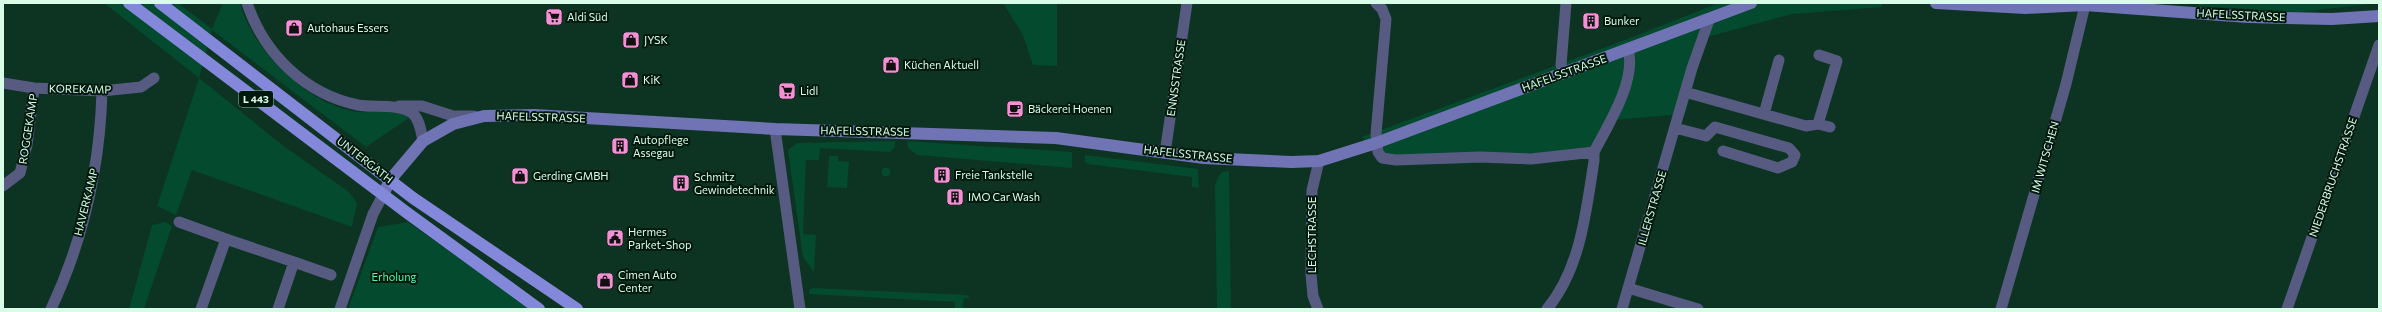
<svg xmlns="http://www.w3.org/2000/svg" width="2382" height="312" viewBox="0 0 2382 312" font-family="Commissioner,sans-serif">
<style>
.green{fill:#044a2e}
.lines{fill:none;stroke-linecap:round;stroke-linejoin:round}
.street{stroke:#575b82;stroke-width:11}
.secondary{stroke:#7074b4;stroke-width:12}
.primary{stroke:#8388da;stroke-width:12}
.labels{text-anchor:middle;stroke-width:4;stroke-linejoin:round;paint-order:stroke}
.shield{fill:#00190c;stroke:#98b8a6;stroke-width:1}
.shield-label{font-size:10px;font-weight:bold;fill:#d9fce8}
.street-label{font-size:11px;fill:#d9fce8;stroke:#00190c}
.poi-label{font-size:11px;fill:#d9fce8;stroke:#00190c;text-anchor:start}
.park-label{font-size:11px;fill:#50f8ae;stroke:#00190c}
</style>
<rect width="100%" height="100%" fill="#0d3322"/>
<path class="green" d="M104 3H178L212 29 223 3H240C251 49 310 107 358 112 373 113 397 108 409 118L366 147 212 30 199 78 285 147 349 192 357 203 352 227 192 170 176 215 157 206 199 78Z
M1003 3H1057V66L1033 65 1023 35Z
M1719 3H1882V7L1792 14 1707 37 1685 114 1613 120 1599 156 1454 164 1379 161 1362 137 1617 43Z
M2198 3H2379L2299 12 2198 6Z
M895 141V147L890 152 820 148 819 160H806L803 234 816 235 814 272 803 257 788 150 797 143Z
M907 141 1072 152V168L917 155 908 148Z
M1085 155 1198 169 1199 187H1192V177L1088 164 1085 162Z
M829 156H838V161L849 162 847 188 827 187Z
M881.5 172a4.5 4.5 0 1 1 9 0a4.5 4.5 0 1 1-9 0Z
M1229 171 1231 309H1217L1215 186 1218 177 1222 172Z
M165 222 172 226 144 309H129L152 225Z
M408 222 531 309H348L378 227Z
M813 288 967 295 970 299 964 298 962 309H955V302L809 294V290Z"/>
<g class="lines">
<path class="street" d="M247 3C264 54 305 94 358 105 375 108 397 103 412 113 420 119 421 132 423 141
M1376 3 1382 9 1386 19 1376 134 1378 152 1382 158 1396 160 1480 157 1531 159 1594 152
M1564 72 1561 65 1566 3
M3 83 34 88 102 91 141 87 154 78
M1685 92 1806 126 1818 124 1830 127
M399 106H422L453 116H474
M1764 114 1779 60
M1818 124 1837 61 1819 55
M1675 128 1706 136 1715 127 1789 148 1795 155 1792 162 1778 168 1723 151
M775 129 800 309
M1165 153 1187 3
M3 186 20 173 27 145 34 88
M179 222 226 239
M294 262 331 275
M1628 288 1698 309
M51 309C83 241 100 166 102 91
M201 309 226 239 294 262 278 309
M340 309 373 214 383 195
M1318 309 1313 296 1311 274 1312 190 1319 161
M1547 309C1581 268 1586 211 1594 161V152C1608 125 1637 80 1628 49
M1622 309 1692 68 1708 23V19
M2001 309 2066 84 2085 5
M2287 309 2379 45"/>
<path class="secondary" d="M1936 3 2025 8 2085 5 2248 17 2332 19 2379 16
M383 195 390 180 423 141 453 124 484 116 534 115 775 129 1056 138 1204 158 1291 162 1319 161 1376 143 1751 3"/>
<path class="primary" d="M129 3 406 212 539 309
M160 3 413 198 577 309"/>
</g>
<defs>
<symbol id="supermarket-square" viewBox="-11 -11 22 22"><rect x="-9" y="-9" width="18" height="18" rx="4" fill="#f491d4" stroke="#00190c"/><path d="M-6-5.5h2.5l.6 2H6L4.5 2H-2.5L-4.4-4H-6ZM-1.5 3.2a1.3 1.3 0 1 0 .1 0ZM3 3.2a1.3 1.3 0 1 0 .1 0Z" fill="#111"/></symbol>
<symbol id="building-square" viewBox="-11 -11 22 22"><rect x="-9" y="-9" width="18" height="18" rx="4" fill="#f491d4" stroke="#00190c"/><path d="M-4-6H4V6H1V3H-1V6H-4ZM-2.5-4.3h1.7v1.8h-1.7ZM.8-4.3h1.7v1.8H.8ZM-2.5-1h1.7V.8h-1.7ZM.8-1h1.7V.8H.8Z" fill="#111"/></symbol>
<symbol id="shop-square" viewBox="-11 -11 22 22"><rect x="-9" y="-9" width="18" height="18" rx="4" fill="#f491d4" stroke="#00190c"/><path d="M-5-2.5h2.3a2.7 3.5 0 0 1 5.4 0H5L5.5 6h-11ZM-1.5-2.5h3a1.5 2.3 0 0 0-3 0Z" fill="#111"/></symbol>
<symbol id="cafe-square" viewBox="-11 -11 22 22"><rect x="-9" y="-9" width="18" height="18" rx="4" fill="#f491d4" stroke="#00190c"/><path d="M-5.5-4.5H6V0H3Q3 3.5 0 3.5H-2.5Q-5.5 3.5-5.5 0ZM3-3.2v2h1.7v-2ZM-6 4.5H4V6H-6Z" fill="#111"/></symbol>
<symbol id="civic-square" viewBox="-11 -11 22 22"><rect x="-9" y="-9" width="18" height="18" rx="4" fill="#f491d4" stroke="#00190c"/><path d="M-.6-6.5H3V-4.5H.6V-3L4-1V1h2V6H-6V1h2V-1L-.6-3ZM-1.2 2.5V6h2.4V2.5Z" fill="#111"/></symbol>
</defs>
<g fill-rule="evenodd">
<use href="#supermarket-square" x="544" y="7" width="20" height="20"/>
<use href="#building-square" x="1581" y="11" width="20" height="20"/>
<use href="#shop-square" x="284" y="18" width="20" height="20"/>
<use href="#shop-square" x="621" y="30" width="20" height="20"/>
<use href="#shop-square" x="881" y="55" width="20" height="20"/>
<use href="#shop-square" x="620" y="70" width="20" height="20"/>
<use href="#supermarket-square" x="777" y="81" width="20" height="20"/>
<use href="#cafe-square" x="1005" y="99" width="20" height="20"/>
<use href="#building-square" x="610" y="136" width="20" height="20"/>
<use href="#building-square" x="932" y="165" width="20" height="20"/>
<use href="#shop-square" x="510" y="166" width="20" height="20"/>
<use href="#building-square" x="671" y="173" width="20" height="20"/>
<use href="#building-square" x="945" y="187" width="20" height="20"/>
<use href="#civic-square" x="605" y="228" width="20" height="20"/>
<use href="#shop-square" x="595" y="271" width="20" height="20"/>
</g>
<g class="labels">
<rect class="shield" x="239" y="91" width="34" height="16" rx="3"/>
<g class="shield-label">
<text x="256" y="103">L 443</text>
</g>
<g class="street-label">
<text transform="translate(2241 15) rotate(3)" y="4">HAFELSSTRASSE</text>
<text transform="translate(1564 73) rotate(-20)" y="4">HAFELSSTRASSE</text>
<text transform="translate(1176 78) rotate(-82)" y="4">ENNSSTRASSE</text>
<text transform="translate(80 89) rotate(1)" y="4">KOREKAMP</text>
<text transform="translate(541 117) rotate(2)" y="4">HAFELSSTRASSE</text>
<text transform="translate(28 129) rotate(-81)" y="4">ROGGEKAMP</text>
<text transform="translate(865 131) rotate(1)" y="4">HAFELSSTRASSE</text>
<text transform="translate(1188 154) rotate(6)" y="4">HAFELSSTRASSE</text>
<text transform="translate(2045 157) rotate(-74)" y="4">IM WITSCHEN</text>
<text transform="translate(365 160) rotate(38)" y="4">UNTERGATH</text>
<text transform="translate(2333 177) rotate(-71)" y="4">NIEDERBRUCHSTRASSE</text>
<text transform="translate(86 202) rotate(-76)" y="4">HAVERKAMP</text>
<text transform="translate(1652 208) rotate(-74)" y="4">ILLERSTRASSE</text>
<text transform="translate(1312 235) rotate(-90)" y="4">LECHSTRASSE</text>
</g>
<g class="poi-label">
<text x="567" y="21">Aldi Süd</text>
<text x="1604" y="25">Bunker</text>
<text x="307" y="32">Autohaus Essers</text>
<text x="644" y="44">JYSK</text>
<text x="904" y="69">Küchen Aktuell</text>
<text x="643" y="84">KiK</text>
<text x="800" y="95">Lidl</text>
<text x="1028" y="113">Bäckerei Hoenen</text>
<text x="633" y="144">Autopflege<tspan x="633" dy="13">Assegau</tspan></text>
<text x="955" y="179">Freie Tankstelle</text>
<text x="533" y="180">Gerding GMBH</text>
<text x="694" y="181">Schmitz<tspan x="694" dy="13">Gewindetechnik</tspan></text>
<text x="968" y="201">IMO Car Wash</text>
<text x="628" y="236">Hermes<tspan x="628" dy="13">Parket-Shop</tspan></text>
<text x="618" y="279">Cimen Auto<tspan x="618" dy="13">Center</tspan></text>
</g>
<g class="park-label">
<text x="394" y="281">Erholung</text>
</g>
</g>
<rect width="2382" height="312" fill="none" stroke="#d9fce8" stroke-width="8"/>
</svg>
